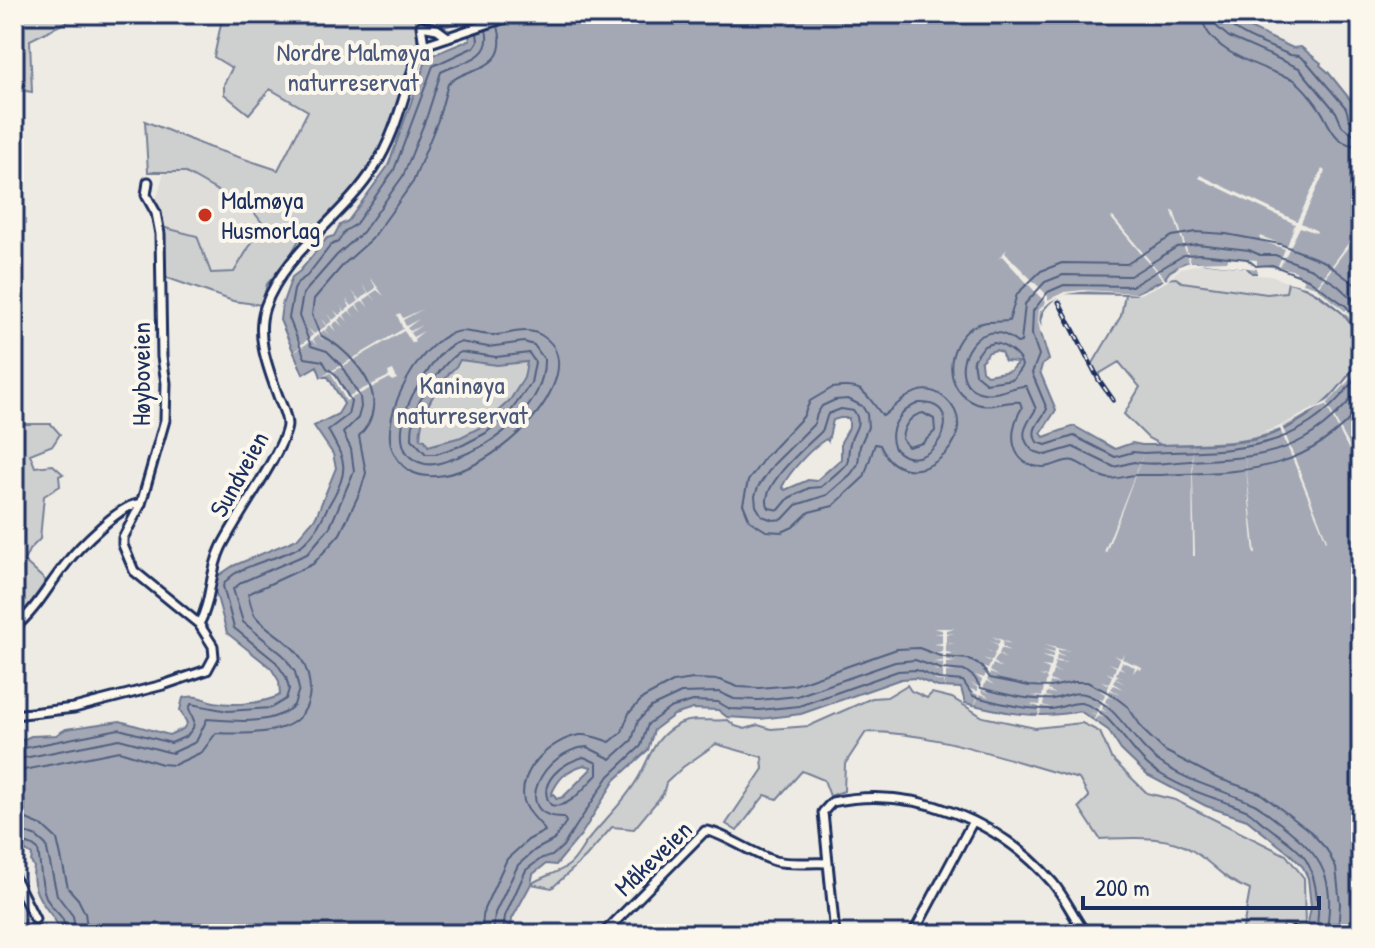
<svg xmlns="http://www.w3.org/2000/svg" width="1375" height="948" viewBox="0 0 1375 948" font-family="'Patrick Hand',sans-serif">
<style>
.built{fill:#deddda}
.green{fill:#cecfcf;stroke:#747f96;stroke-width:2}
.water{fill:#a3a8b4;stroke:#6d7892;stroke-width:2;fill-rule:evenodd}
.pier{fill:#eeebe4}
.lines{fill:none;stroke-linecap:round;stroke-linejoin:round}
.shore{stroke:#515f80;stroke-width:2}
.street-casing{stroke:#1b2f5e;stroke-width:13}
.street{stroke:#fbf7ec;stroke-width:7}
.rail-casing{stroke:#1b2f5e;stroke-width:5}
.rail{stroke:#fbf7ec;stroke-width:2;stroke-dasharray:6;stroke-linecap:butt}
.poi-dot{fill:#c8321e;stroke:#fbf7ec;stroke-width:3}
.labels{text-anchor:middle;stroke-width:8;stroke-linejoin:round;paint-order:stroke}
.park-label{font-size:26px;fill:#48577a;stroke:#fbf7ec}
.poi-label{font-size:26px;fill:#1b2f5e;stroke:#fbf7ec;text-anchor:start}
.street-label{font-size:26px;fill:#1b2f5e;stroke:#fbf7ec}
</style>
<rect width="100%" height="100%" fill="#eeebe4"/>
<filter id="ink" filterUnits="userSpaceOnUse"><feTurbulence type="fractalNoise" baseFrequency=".0125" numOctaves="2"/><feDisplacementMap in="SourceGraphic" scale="16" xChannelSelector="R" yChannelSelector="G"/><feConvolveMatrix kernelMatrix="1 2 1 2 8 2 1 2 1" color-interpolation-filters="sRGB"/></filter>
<g filter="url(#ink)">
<path class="built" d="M173 165 267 216 246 301 164 274V231L156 201 164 171Z
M1199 262 1270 273 1288 282 1286 292 1267 294 1164 279 1170 271 1185 263Z"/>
<path class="green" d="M14 14H82L30 40 32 92 14 89Z
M223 14H415L418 46 384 141 356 187 303 241 299 240 287 261 267 284 262 305 233 301 162 276 158 226 197 236 211 273 234 272 263 224 253 211 184 172H148L145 121 208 147 278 170 308 111 270 89 249 114 224 94V84L232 68 214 57Z
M1176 278 1182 282 1267 294 1286 292 1288 282C1308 286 1320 296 1336 308 1355 321 1368 340 1361 364 1354 388 1298 423 1276 432 1241 446 1198 443 1161 445L1148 438 1124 414 1140 387 1119 362 1097 375 1092 365 1121 316 1125 294H1135L1164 279Z
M592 341 457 500 363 417 381 362Z
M14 424H51L60 434 53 445 30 454 35 467 53 465 63 474 59 476 60 486 44 496 40 539 29 550 24 561 46 581 30 604V607L14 622Z
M907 685 911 691 927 698 932 693 952 698 983 717 1035 728 1082 723 1100 732 1111 758 1147 793 1175 800 1286 855 1304 878 1305 929 1285 924 1278 934H1242L1250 890C1222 879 1216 866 1193 851 1169 834 1128 838 1100 839L1079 807 1089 797 1079 779C1009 761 940 732 866 732L845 764 844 791 830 796 824 780 802 771 777 799 765 795 737 831 726 824 763 769 762 757 716 744 683 767 666 783 663 794 634 829 612 827 586 857 552 888 531 884C542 876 559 873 569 865 577 859 582 847 588 840 606 818 629 797 642 771 652 751 656 736 679 724 694 717 711 722 728 720L735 726 745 729 758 725 771 729 809 726 872 698 887 697Z
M14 889 31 923 25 927 14 918Z"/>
<path class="water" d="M429 14H1228L1243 25 1293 48 1301 47 1321 63 1320 65 1328 72 1357 108 1354 112 1361 116V337L1341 312 1310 288 1271 273H1252L1246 267 1199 262 1185 263 1170 271 1164 279 1135 294 1064 293C1030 310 1040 330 1049 360L1042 365 1040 372 1056 410 1041 433 1044 437 1074 426 1115 449 1132 443 1142 445C1178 444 1218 446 1253 440 1300 430 1340 396 1361 354V934H1306L1311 907 1308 878 1303 867 1290 854 1247 820 1206 806 1147 775 1121 750 1108 730 1080 711C1038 720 1006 713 965 703L961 688 938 687 916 678 901 679 801 714 760 719 727 717 718 710 693 709 674 715 654 730 648 750 615 780 581 835 556 865 546 864 533 874 531 884 512 919 510 934H60C57 928 57 921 52 916 41 902 30 887 34 867L31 862 32 855 14 844V744L31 736 56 735 66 729 120 721 169 735 183 729 187 723 180 710 183 698C197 694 201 699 214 702 233 706 263 704 280 695L279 681 271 668 227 633 214 586 218 576 233 566 297 539 316 517 336 468 333 454 314 426 338 414 344 404 328 377H321L317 366 303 374 280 320 282 305 292 277 300 271 327 238 334 236 340 225 348 221 388 166 426 61 430 56 470 40 465 21 447 26 428 24ZM996 350 1001 352 1005 361 1018 362 1010 371 987 375 982 371 981 362 989 352ZM460 360 497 365 527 362 524 378 510 400 481 427 461 437 428 446 425 440 420 439C421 413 432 395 448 375 453 368 457 368 460 360ZM840 418H849V428L841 442V459L816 481 808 480 785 490 782 487C790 471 811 448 826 439L828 441 833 420ZM584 765 591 767 590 770 563 797 556 799 554 794 551 795C558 779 566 770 584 765Z"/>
<path class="pier" d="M1322 169 1325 171 1301 223 1317 231 1316 233 1300 227 1280 267 1296 271V274L1305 278 1303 283 1316 287 1361 226V230L1317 288 1345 311 1361 299 1347 312 1361 328V333L1349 317 1322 295 1305 286 1283 281 1274 276 1257 275V269L1204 263 1181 268 1166 282 1140 294 1088 291 1066 294 1051 301 1040 311 1039 320 1049 347 1040 331 1038 321 1039 310 1046 302 1043 300 1039 304 1042 299 1002 256 998 259 1007 249 1005 253 1048 296V300L1064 292 1084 290 1137 293 1164 281 1111 218 1113 217 1166 280 1179 266 1189 262 1172 211H1174L1191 262 1228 261V258L1257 260V265L1277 268 1285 249 1259 240 1260 236 1287 246 1295 224 1199 178 1200 175 1297 221Z
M370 277 384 296 377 290 371 294 377 302 371 295 364 300 369 308 363 301 357 305 362 313 356 306 350 311 355 317 349 311 344 315 348 322 343 316 338 320 343 327 337 321 332 325 336 332 330 325 325 330 330 336 324 330 319 334 324 341 318 335 313 339 317 346 312 340 295 352 300 346 296 340 302 344 313 335 308 328 314 334 320 330 315 323 320 330 326 326 321 319 327 325 332 321 327 314 333 320 338 316 334 310 339 315 344 311 340 305 345 311 350 307 346 299 352 306 359 301 352 291 360 300 368 293 362 284 369 293 376 288Z
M423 309 403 320 406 326 419 319 407 328 410 331 422 325 410 333 413 337 424 331 414 339 415 342 412 343 404 331 333 372 347 397 389 376 388 372 393 370 397 379 392 381 390 378 346 401 331 373 321 377 403 329 397 315 400 313 403 318Z
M1361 362 1355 374 1361 381 1353 376 1327 404 1361 467V474L1326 405 1282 426 1327 540 1326 541 1280 429 1258 434 1276 428 1330 400Z
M1243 436 1244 448 1256 554H1254Z
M1192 439 1195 556H1193L1192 449Z
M1148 441 1106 553 1104 552 1145 449Z
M933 628H955L946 630V633L955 634H946V643L955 644H946V652L956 654H946V661L956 662 946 663V670L956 671 946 672V680L955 681H945V689L943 681H933L943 679V671L933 670 943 669V663L933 662 943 661V654H933L943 652 942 645 933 644 942 643V634L933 633H942V630Z
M992 636 1012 644 1003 642 1002 646 1010 651 1001 648 999 654 1006 659 998 655 994 662 1002 668 993 664 990 671 999 676 990 673 987 680 995 685 986 681 983 689 991 693 982 690 981 692 989 697 980 694 974 707 978 695 968 689 978 691V688L971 683 979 687 982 680 975 675 984 678 987 671 979 666 988 669 991 662 983 658 992 661 995 654 986 650 995 653 998 645 990 641 998 644 1000 641Z
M1044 645 1070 651 1058 650V654L1068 658 1057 655 1056 660 1067 663 1055 662 1053 670 1062 673 1053 671 1050 680 1059 684 1050 682 1048 690 1056 694 1047 692 1046 696 1055 699 1045 697 1043 705 1052 708 1042 706 1038 720 1039 707 1030 704 1040 705 1041 698 1032 695 1042 697 1044 687 1036 684 1045 686 1047 678 1038 675 1047 677 1049 669 1041 666 1051 667 1052 660 1041 656 1053 658V654L1043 650 1054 653 1055 649Z
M1124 653 1122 659 1142 667 1141 670 1137 668 1133 673 1135 667 1122 662 1120 667 1125 670 1119 668 1116 674 1122 678 1117 676 1115 678 1125 684 1115 679 1113 683 1123 689 1113 685 1111 689 1121 694 1110 690 1108 696 1113 698 1107 697 1105 702 1110 705 1104 703 1102 709 1107 712 1101 710 1099 715 1104 718 1098 716 1093 721 1096 715 1090 712 1096 714 1098 709 1093 706 1099 708 1102 701 1097 698 1103 700 1105 694 1098 689 1106 692 1109 685 1101 681 1109 683 1112 676 1106 672 1113 675 1116 667 1109 663 1117 666 1120 659 1113 655 1121 658Z"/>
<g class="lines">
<path class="shore" d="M1202 14C1203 48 1254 64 1281 75 1283 76 1291 78 1293 79 1304 87 1319 106 1325 118 1333 134 1340 146 1361 146
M1214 14 1217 27 1229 37 1299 68 1336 112 1342 126 1351 133 1361 134
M1224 14C1226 33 1273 47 1290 55L1299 56 1306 61 1346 108 1349 119 1355 124H1361
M1361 289 1325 262 1280 244 1226 234 1196 232 1172 236 1127 264 1062 263 1041 271 1017 294 1009 321C997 322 984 320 972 327 945 346 942 391 977 404 992 409 1007 400 1020 402L1022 408C1007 431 1009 467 1044 467 1054 467 1065 458 1074 461 1085 465 1094 475 1106 478 1117 481 1126 475 1136 475 1144 475 1152 475 1161 475 1243 471 1303 475 1361 407
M1361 307 1337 285 1312 269 1275 255H1260L1249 250 1197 244 1177 247 1130 276 1063 275 1045 282 1025 304 1021 342 1017 343C975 304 938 386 984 393 999 396 1014 385 1026 386L1036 409C1026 425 1017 436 1033 451L1046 455 1073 447 1114 467 1134 462C1152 466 1172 462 1190 461 1272 457 1306 453 1361 388
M1361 324 1346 306 1308 279 1272 265 1256 266 1247 259 1200 254 1184 255 1132 286 1064 285 1048 292 1033 311 1032 335 1039 355 1032 373 1047 409C1041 421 1029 429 1037 442L1046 445 1074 436 1115 457 1133 452 1143 453C1237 449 1303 457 1361 370
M463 331C473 332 483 335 493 335 510 335 525 326 541 335 614 378 432 537 393 451 377 416 425 331 463 331Z
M460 342 488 347 524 342 534 345 544 359C545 407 496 444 455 458 446 461 435 466 425 464 387 456 404 406 418 386 429 370 441 346 460 342Z
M994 343C1004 344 1021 356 1022 366L1013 379 986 383 975 374 973 361 984 346Z
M461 352 496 357 529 353 535 362 531 383 511 411 486 433 463 445 436 454H426L412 439C412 429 413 417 417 407 423 393 448 356 461 352Z
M832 388C867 383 865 395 883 416 901 402 920 377 946 399 989 438 906 506 880 445L875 444 864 477 833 506 809 512 793 527 782 532 766 531 750 521 743 504 748 481 765 457 803 417 810 401Z
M848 399 862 406 867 414 868 427 860 446 858 464 851 474 827 495 796 505 783 519 773 520 762 516 756 506 755 496 758 487 773 465 814 424 817 414 822 406 835 400Z
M919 403C974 401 929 484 895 449 886 430 900 410 919 403Z
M841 409 854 411C863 425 853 430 850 443 848 450 849 457 847 464L821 487 809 488 789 498 779 510 769 508C756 488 807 446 821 432 825 428 825 420 828 414Z
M923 413 934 419 935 431 923 443 908 447 902 439C903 427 910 415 923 413Z
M14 750 119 729 171 743 187 736 193 728 194 721 189 709 191 704 228 711 271 708 286 699 289 689 286 677 276 662 234 628 223 586C234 563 284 560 303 544 317 533 322 517 330 503 350 469 346 462 328 430L348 415 351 401 335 374 327 368 323 361 305 358 289 318 294 290 298 282 307 276 331 245 338 242 345 231 355 225 394 170 433 66 474 47 478 41 477 33
M584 757 597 763V775C584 787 569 810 551 805 535 783 564 761 584 757Z
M14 760 119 739 172 753 196 742 207 719C234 721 274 726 294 705L299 689 295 672 283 655 243 622 233 589 242 582 307 554 330 527 354 471 351 449 343 433 358 418 361 407 360 397 341 365 327 351 311 346 299 316 303 294 337 255 363 232 403 176 427 116 441 72C460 62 494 60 486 30
M14 772 119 751 162 764 174 765 202 752 216 733C235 734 260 734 278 729 315 719 317 681 298 654 287 639 268 631 256 617 252 612 250 601 248 594L313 564 340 534 360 492 366 473 359 436C366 428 372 420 373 408 377 379 343 346 320 335L312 315 314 299 344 264 372 239 413 182 438 120 448 84C467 64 511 74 498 26
M14 817 24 818 43 826 57 839 68 888 78 899 85 913 88 934
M14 829 37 837 46 845 57 895 73 916 76 934
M14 839 33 846 38 850C41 865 40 887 48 901 57 916 65 913 65 934
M481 934 484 909 507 859 528 840 545 831C540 821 528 815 524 801 517 771 551 739 580 735 590 734 600 739 610 742L622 732 629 713 643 698 673 682 693 679 720 680 738 687 759 688 794 685 897 649 919 648 943 657 968 659 981 666 990 678 1029 686 1051 687 1074 682H1087L1111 694 1128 707 1145 732 1165 751 1217 778 1260 793 1311 832 1327 850 1336 868 1340 904 1338 934
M493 934 495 913 518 865 535 850 554 840 566 822 564 817C508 818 543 749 587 747L611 759 632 740 638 721 651 707 681 693 719 692 734 699 759 700 797 696 895 662 915 660 941 669 966 671 974 677 981 688C1003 694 1030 701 1053 699 1065 697 1076 690 1088 695 1121 709 1131 741 1158 761 1187 782 1220 789 1252 803 1260 806 1265 812 1272 817 1319 853 1337 871 1326 934
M503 934 505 916 526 870 542 858 552 856 563 846 609 776 641 746 648 724 670 708 693 701 718 702 730 709 759 710 799 706 898 671 916 670 939 679 963 681 973 696C997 703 1026 710 1051 709 1061 708 1072 702 1081 703 1110 708 1129 752 1153 769 1182 790 1215 797 1248 811 1255 815 1260 822 1267 826 1300 851 1312 855 1317 898 1319 909 1318 923 1315 934"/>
<defs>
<path id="street" d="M424 45 421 26 437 29 448 37
M148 182 146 195 156 213 160 234 162 357 166 383 165 420 141 504 123 538V545L134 571 199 624
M14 628C36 610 48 586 65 565 76 550 123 501 141 504
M14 715 74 708 163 685 207 670 214 657 213 646 199 624C212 601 209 573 221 548 233 522 286 447 287 425 287 415 281 404 278 396 268 368 255 336 265 307 285 251 343 218 374 168 398 131 404 90 420 49L424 45 517 14
M14 877 35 919
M603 934 705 831C718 830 756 856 775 861 792 865 810 862 826 863
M835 934 823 812 832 802C914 785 999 820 1053 883 1066 899 1074 918 1086 934
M913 934 973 821
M1060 934 1079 924
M1290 934 1294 932 1303 934"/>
</defs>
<use href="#street" class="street-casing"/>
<use href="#street" class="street"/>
<defs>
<path id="rail" d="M1059 302 1099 380 1113 400"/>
</defs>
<use href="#rail" class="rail-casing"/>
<use href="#rail" class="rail"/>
</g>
</g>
<circle class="poi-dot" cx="205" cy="215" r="8"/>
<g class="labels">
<g class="park-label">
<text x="353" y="61">Nordre Malmøya<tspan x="353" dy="30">naturreservat</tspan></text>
<text x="462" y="394">Kaninøya<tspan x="462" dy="30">naturreservat</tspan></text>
</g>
<g class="poi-label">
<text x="221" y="209">Malmøya<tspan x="221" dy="30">Husmorlag</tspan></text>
</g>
<g class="street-label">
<text transform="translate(141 374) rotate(-90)" y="9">Høyboveien</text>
<text transform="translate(239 474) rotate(-61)" y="9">Sundveien</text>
<text transform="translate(653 858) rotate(-44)" y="9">Måkeveien</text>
</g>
</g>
<rect width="1375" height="948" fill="none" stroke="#fbf7ec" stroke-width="48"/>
<rect x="24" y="24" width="1327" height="900" fill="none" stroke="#1b2f5e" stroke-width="3" filter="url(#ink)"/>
<path d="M1083 896v12h236v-12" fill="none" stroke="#1b2f5e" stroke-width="4"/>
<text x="1095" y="896" font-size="24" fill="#1b2f5e" stroke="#fbf7ec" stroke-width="6" paint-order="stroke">200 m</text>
</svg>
